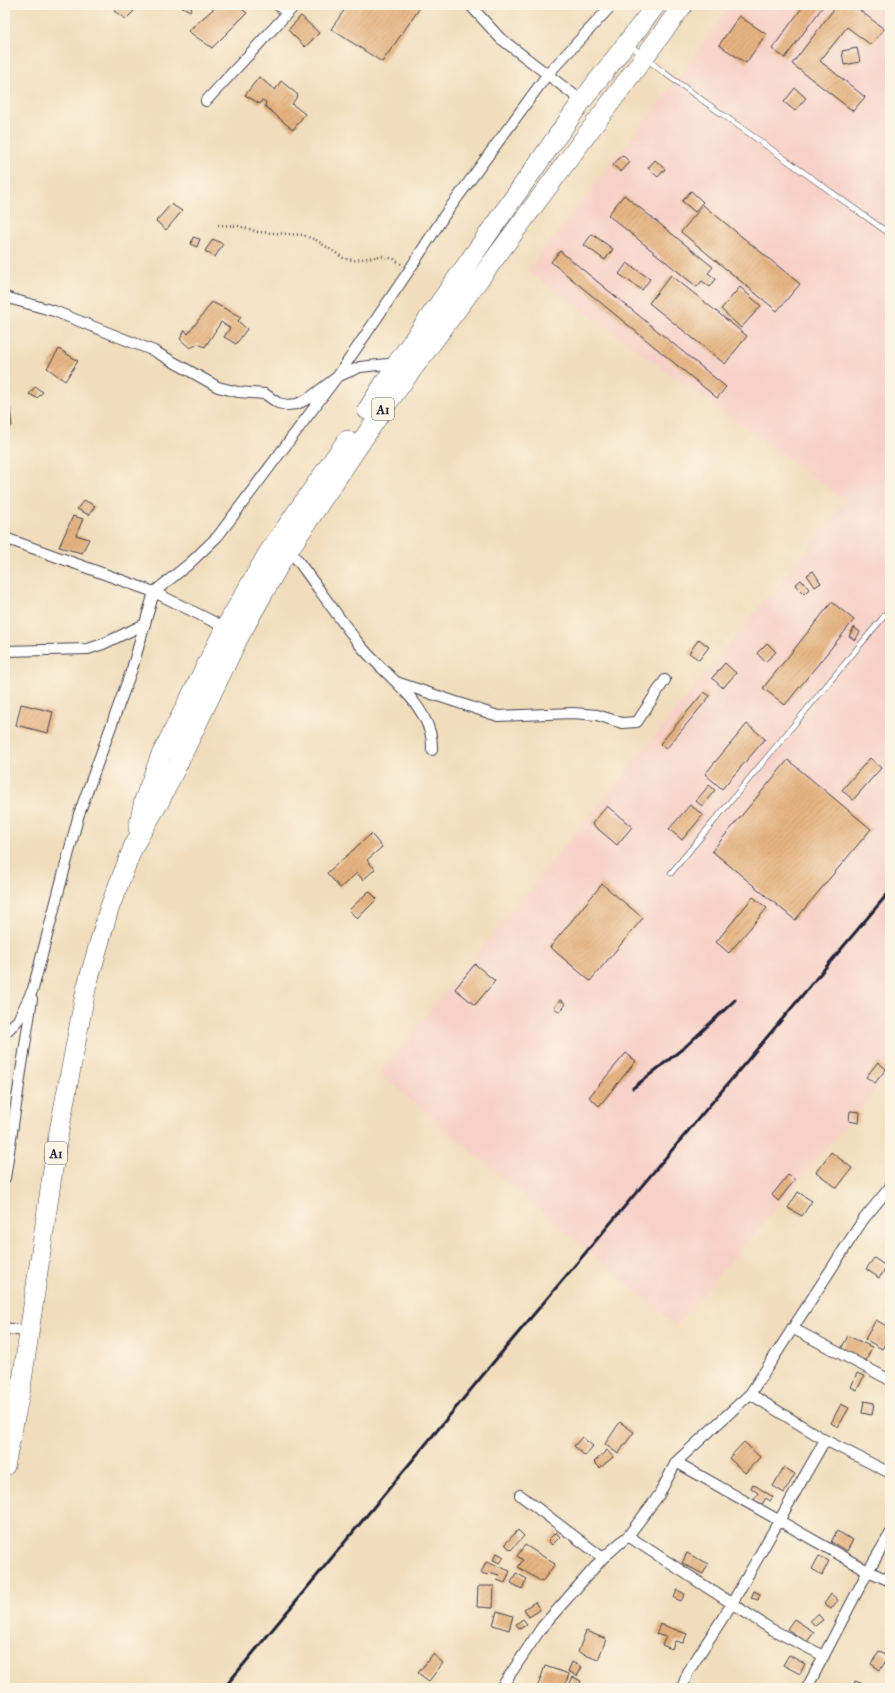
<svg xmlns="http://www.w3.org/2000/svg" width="895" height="1693" viewBox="0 0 895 1693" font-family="'IM FELL French Canon',serif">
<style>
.built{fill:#f7d1c8}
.building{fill:url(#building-hatch)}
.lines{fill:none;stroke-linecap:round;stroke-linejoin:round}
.lane-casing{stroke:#413e4e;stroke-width:6}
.street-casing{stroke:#413e4e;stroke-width:12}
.highway-casing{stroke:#413e4e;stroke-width:20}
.path{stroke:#413e4e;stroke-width:2.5;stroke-dasharray:1 3;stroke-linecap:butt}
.lane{stroke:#fff;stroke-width:5}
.street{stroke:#fff;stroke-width:10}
.highway{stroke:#fff;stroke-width:19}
.rail{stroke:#22223b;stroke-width:3}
.labels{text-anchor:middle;stroke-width:3.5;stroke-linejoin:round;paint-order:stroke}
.shield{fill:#fcf5e5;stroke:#63616e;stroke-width:1}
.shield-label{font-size:13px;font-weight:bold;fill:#22223b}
</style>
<defs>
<pattern id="building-hatch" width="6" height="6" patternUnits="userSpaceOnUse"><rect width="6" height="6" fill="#e6b380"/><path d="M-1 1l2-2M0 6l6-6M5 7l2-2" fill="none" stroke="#c59a70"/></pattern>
</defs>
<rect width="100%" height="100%" fill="#fcf5e5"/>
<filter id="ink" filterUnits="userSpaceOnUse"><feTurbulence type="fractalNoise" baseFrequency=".025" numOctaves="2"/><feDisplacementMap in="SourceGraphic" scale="8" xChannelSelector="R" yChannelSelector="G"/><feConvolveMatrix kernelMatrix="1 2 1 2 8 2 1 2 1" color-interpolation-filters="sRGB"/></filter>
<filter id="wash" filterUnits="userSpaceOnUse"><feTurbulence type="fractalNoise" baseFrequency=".012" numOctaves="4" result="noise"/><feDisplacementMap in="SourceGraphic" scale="16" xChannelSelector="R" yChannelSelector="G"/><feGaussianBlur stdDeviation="0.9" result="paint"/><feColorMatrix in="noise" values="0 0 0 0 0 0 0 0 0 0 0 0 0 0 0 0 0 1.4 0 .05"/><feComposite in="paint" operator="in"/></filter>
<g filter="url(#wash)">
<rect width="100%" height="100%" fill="#f1ddbc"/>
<path class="built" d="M730 5H890V1073L676 1326 379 1073 846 501 527 271 685 69Z"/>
<g id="blocks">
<path class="building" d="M117 5H120L135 10 126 19 114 11Z
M179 5H193L190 11Z
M218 5H236L247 13 212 48 188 31Z
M348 5H422L382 62 331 29Z
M804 5H824L785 58 772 49Z
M837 5H853L884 29 871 45 847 27 820 61 865 97 853 111 792 64Z
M301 16 319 33 305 47 288 30Z
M739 16 766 34 746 63 719 45Z
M857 48 860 62 844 65 842 51Z
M259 77 275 90 281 81 298 95 292 104 305 114 293 130 265 106 266 102 262 100 260 104 245 95Z
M795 88 806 98 795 111 784 102Z
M622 155 630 162 621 172 613 165Z
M655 160 665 169 658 177 648 168Z
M691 191 703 202 695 212 682 201Z
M624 195 713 267 708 273 716 279 710 287 702 281 697 287 608 215Z
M171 204 182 211 166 230 156 221Z
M703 205 800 284 777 311 681 232Z
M592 234 613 249 605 260 584 245Z
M193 237 200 239 197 247 191 244Z
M213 239 223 244 215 257 205 251Z
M560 251 726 387 717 398 551 262Z
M627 263 650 279 642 290 619 274Z
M671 275 747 336 725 364 649 303Z
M740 287 761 306 741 328 721 309Z
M212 302 241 317 238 321 247 329 236 344 224 337 230 328 221 322 205 347 198 344 190 348 180 339 185 330 188 334Z
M59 349 78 361 65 381 47 368Z
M35 387 43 392 37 398 29 394Z
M5 409H10L12 426H5Z
M84 500 95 506 89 515 77 509Z
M73 516 83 519 76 535 89 539 82 553 59 547Z
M813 571 821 583 815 587 807 575Z
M801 580 809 589 804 594 795 585Z
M832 602 854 620 785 705 763 688Z
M854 627 860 632 855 640 849 636Z
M699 639 709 647 699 660 689 653Z
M767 643 776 652 765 662 757 653Z
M725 663 736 673 723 688 712 678Z
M704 692 710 696 666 749 660 744Z
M21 704 53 712 48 733 16 725Z
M747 724 765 739 722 789 705 774Z
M870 758 881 768 853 800 842 790Z
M788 760 871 829 795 920 712 851Z
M709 785 715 790 702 806 696 801Z
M690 805 703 815 682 840 669 829Z
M607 806 632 827 617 845 592 824Z
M371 834 382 847 367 860 375 869 363 880 357 873 340 888 327 873Z
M602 884 643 918 590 981 550 947Z
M369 891 377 899 357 919 349 910Z
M753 897 767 908 729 953 716 942Z
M475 964 495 981 475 1005 455 989Z
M560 1000 566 1004 560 1012 554 1008Z
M626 1053 636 1061 599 1106 589 1097Z
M878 1062 886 1069 875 1083 866 1077Z
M850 1111 860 1112 859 1123 849 1121Z
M831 1152 852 1168 837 1188 816 1172Z
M788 1175 795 1180 778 1201 772 1195Z
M798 1192 812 1201 802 1216 788 1208Z
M874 1258 887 1267 879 1278 866 1269Z
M876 1320 890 1328V1336L882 1349 865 1339Z
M848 1336 872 1347 865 1363 840 1351Z
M857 1373 864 1376 857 1390 851 1387Z
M864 1401 874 1403 872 1415 862 1413Z
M841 1404 849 1408 838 1427 831 1423Z
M620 1422 634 1432 618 1454 605 1444Z
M582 1437 593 1446 585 1456 574 1446Z
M744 1442 760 1457 745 1473 729 1458Z
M607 1450 613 1457 600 1468 594 1462Z
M784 1467 795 1474 784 1493 773 1486Z
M753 1484 773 1497 770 1501 766 1498 762 1504 754 1500 758 1493 751 1488Z
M518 1530 524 1536 511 1550 505 1544Z
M837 1531 853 1540 847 1551 831 1542Z
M556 1532 560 1537 552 1545 548 1540Z
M525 1545 555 1564 542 1582 518 1567 523 1560 517 1556Z
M497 1553 504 1557 500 1563 493 1560Z
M687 1553 708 1564 703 1574 682 1563Z
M819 1556 829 1561 822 1575 812 1569Z
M486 1562 510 1571 505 1583 497 1580 499 1575 489 1572 488 1575 481 1573Z
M516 1573 527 1579 522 1589 511 1583Z
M478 1586H494L493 1608 477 1607Z
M677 1590 685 1594 681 1601 674 1598Z
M754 1591 760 1594 758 1600 751 1598Z
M831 1594 838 1600 831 1609 824 1604Z
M535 1602 540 1610 529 1617 524 1609Z
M497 1611 513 1616 509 1630 493 1625Z
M818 1614 823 1620 815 1626 810 1620Z
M523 1619 527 1624 520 1629 516 1624Z
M794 1619 814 1632 807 1642 787 1629Z
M660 1624 687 1634 683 1643 675 1641 672 1649 662 1645 666 1637 656 1634Z
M586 1631 606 1639 598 1660 578 1652Z
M879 1651 888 1657 880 1670 871 1664Z
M433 1654 443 1663 429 1681 418 1673Z
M789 1655 805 1664 800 1674 783 1665Z
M572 1662 582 1667 577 1676 568 1671Z
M545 1666 569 1674 564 1688H537Z
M573 1677 581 1681 578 1688H568Z
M855 1681 866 1685 865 1688H853Z"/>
</g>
</g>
<g filter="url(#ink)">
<use href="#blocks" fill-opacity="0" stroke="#413e4e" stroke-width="1"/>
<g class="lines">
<defs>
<path id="lane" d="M630 45 663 72 890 234
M671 873 890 609"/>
<path id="street" d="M278 5 287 13
M470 5 500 38 582 101
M206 101 295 5
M5 297 54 311 154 351 218 387 238 392 265 394 278 403 287 405 297 404 308 399 337 377 360 367 397 363
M5 538 154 592 228 629
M289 549C312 579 333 610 356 640 379 671 419 694 430 732 432 738 432 745 432 750
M5 651 88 649 103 644 145 624
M396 682 498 716 573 713 597 715 622 723 637 722 665 680
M5 1033 18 1020 33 989 79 814 132 669 154 592 189 564 218 536 337 377 408 272 444 216 547 75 612 5
M5 1178 32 999
M5 1328 29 1332
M792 1328 890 1380
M750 1394 825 1440 890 1473
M676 1462 868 1571 890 1581
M520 1495 603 1558
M628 1536 771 1629 824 1656
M501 1688 542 1627 603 1558 628 1536 659 1495 676 1462 750 1394 863 1220 890 1187
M682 1688 688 1672 731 1605 825 1440
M807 1688 868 1571 890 1534"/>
<path id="highway" d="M367 410 397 363 582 101 656 5
M138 828 144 800 160 757 225 628 268 553 347 440
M5 1466 21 1388 57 1142 86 989 109 909 134 845 160 801 240 635 282 560 386 405 683 5"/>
</defs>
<use href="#lane" class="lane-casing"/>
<use href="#street" class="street-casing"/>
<use href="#highway" class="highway-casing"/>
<path class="path" d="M218 225 239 226 258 232 303 235 316 240 345 259 355 260 381 256 394 259 401 264"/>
<use href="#lane" class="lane"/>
<use href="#street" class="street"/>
<use href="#highway" class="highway"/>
<path class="rail" d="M633 1088 686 1046 735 1000
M224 1688 497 1358 890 891"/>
</g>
</g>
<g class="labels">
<g class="shield">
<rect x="372" y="398" width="22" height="22" rx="3"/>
<rect x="45" y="1142" width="22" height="22" rx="3"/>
</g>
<g class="shield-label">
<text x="383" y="414">A1</text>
<text x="56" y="1158">A1</text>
</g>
</g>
<rect width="895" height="1693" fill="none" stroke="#fcf5e5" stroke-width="20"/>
</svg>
